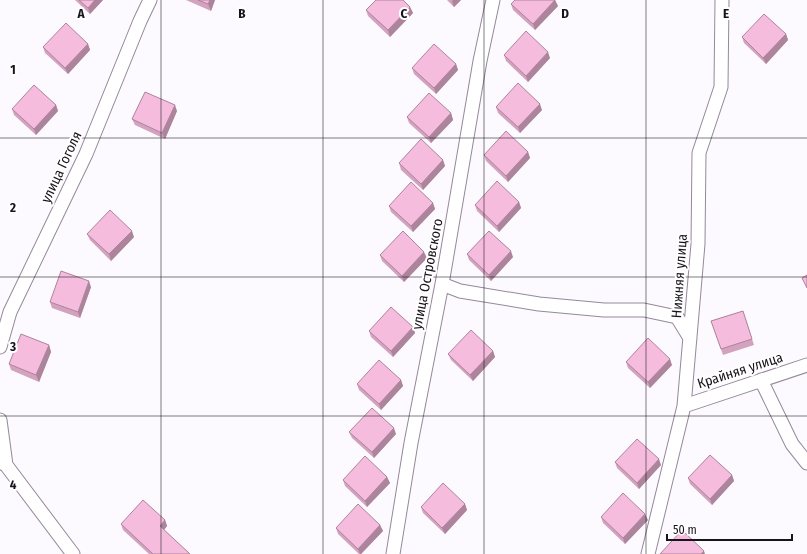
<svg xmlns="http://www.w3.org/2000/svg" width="807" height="554" viewBox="0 0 807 554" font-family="'Fira Sans Condensed',sans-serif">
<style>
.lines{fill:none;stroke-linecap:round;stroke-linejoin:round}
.minor-casing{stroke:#95889b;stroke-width:15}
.minor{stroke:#fff;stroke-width:13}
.wall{fill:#d3a2bf}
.shaded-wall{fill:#ac849b}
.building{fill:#f5bcde;stroke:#ac849b}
.grid{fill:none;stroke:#18141b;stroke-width:1;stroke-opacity:0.55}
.labels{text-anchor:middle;stroke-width:4;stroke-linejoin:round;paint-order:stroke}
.street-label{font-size:14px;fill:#18141b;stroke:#fff}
.grid-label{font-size:13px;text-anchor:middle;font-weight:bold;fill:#18141b;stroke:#fff;stroke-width:4;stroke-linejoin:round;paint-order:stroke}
</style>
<rect width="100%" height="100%" fill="#fcfafe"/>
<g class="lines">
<defs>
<path id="minor" d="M442 284 460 291 539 304 604 310H644L677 317 690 338
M0 347 10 312 86 154 140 21 150 0
M761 380 792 444 807 463
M684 406 807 365
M0 420 6 465
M0 462 6 465 73 554
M393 554 411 443 442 284 480 61 493 0
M648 554 684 406 698 244 699 153 721 87 722 0"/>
</defs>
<use href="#minor" class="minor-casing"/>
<use href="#minor" class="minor"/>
</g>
<path class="wall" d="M75 0H103L90 14Z
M186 0H215L211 11Z
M447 0H461L454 7Z
M555 0 558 6 535 30 513 10 511 4Z
M410 7 413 13 390 37 368 16 366 10Z
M786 34 788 40 766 64 744 43 742 37Z
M88 44 90 50 68 74 45 53 43 47Z
M504 55 550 58 528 82 506 61Z
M456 64 458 70 436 94 414 74 412 68Z
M56 105 58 111 36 135 14 115 12 109Z
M496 107 542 110 520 133 498 113Z
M177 111 165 139 135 125 132 119Z
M451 113 453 120 431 143 409 123 407 117Z
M528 152 530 158 508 182 486 161 484 155Z
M443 160 445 166 423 190 401 170 399 163Z
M519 202 521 208 499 232 477 211 475 205Z
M433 203 435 209 413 232 391 212 389 206Z
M87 234 134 237 111 261 90 240Z
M467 254 513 257 491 281 469 260Z
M380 255 427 258 404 282 382 261Z
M91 287 80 318 52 308 50 302Z
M743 311 754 345 723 355 711 321Z
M413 327 415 333 393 357 371 337 369 331Z
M49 345 51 352 39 382 11 370 9 364Z
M493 351 495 357 473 381 451 360 448 354Z
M626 362 672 365 650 388 628 368Z
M401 380 403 386 381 410 359 390 357 384Z
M349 432 396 434 374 458 352 438Z
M615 462 661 465 639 489 617 468Z
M732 475 734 481 712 505 690 484 688 478Z
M387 477 390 483 367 507 345 486 343 480Z
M465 504 467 510 445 534 423 513 421 507Z
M601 517 648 520 625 544 603 523Z
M165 520 167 526 164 530 190 554H149L123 530 121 524Z
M380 525 383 531 361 554H359L338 534 336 528Z"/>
<path class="shaded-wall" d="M95 0H103L90 14 88 8Z
M210 0H215L211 11 208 4Z
M453 0H461L454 7 452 1Z
M555 0 558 6 535 30 533 24Z
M410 7 413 13 390 37 388 30Z
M786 34 788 40 766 64 763 58Z
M88 44 90 50 68 74 65 68Z
M548 52 550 58 528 82 526 76Z
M456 64 458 70 436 94 434 88Z
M540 104 542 110 520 133 518 127Z
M56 105 58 111 36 135 34 129Z
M175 105 177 111 165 139 162 133Z
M451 113 453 120 431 143 429 137Z
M528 152 530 158 508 182 506 176Z
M443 160 445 166 423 190 421 184Z
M519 202 521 208 499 232 497 226Z
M433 203 435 209 413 232 411 226Z
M132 231 134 237 111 261 109 254Z
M511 251 513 257 491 281 489 275Z
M424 252 427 258 404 282 402 276Z
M89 281 91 287 80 318 78 312Z
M413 327 415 333 393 357 391 351Z
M49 345 51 352 39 382 36 375Z
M493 351 495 357 473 381 470 375Z
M670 359 672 365 650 388 648 382Z
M401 380 403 386 381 410 379 404Z
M394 428 396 434 374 458 372 452Z
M659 459 661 465 639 489 637 483Z
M732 475 734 481 712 505 710 499Z
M387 477 390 483 367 507 365 501Z
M465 504 467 510 445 534 442 528Z
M645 514 648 520 625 544 623 538Z
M165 520 167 526 162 532 160 526Z
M380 525 383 531 361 554H360L358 549Z
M704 551 705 554H701Z"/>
<path class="building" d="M79 0H95L88 8Z
M198 0H210L208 4Z
M376 0H403L410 7 388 30 366 10Z
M515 0H555L533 24 511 4Z
M764 14 786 34 763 58 742 37Z
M66 23 88 44 65 68 43 47Z
M526 31 548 52 526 76 504 55Z
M434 44 456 64 434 88 412 68Z
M518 83 540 104 518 127 496 107Z
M34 85 56 105 34 129 12 109Z
M145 92 175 105 162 133 132 119Z
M429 93 451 113 429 137 407 117Z
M506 131 528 152 506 176 484 155Z
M421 139 443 160 421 184 399 163Z
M497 181 519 202 497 226 475 205Z
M411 182 433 203 411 226 389 206Z
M110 210 132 231 109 254 87 234Z
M403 231 424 252 402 276 380 255Z
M489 231 511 251 489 275 467 254Z
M61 271 89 281 78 312 50 302Z
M807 275V288L802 278Z
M391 307 413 327 391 351 369 331Z
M743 311 752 339 721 349 711 321Z
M471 330 493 351 470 375 448 354Z
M21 334 49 345 36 375 9 364Z
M648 338 670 359 648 382 626 362Z
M379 360 401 380 379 404 357 384Z
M372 408 394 428 372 452 349 432Z
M637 439 659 459 637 483 615 462Z
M710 455 732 475 710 499 688 478Z
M365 456 387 477 365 501 343 480Z
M443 483 465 504 442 528 421 507Z
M623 493 645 514 623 538 601 517Z
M143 500 165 520 160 526 190 554H153L121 524Z
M358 504 380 525 358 549 336 528Z
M682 530 704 551 701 554H660Z"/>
<path class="grid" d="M161 0V554M323 0V554M484 0V554M646 0V554M0 138H807M0 277H807M0 416H807"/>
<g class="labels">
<g class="street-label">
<text transform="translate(61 167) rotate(-65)" y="5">улица Гоголя</text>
<text transform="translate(427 274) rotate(-79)" y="5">улица Островского</text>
<text transform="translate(679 276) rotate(-86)" y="5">Нижняя улица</text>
<text transform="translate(740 370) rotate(-18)" y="5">Крайняя улица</text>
</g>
</g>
<g class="grid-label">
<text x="81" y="18">A</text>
<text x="242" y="18">B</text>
<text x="404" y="18">C</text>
<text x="565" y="18">D</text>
<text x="726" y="18">E</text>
<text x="13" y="74">1</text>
<text x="13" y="212">2</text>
<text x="13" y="351">3</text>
<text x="13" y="489">4</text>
</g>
<path d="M667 534v6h125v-6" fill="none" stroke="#18141b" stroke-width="2"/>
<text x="673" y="534" font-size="12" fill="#18141b" stroke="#ffffff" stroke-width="3" paint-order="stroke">50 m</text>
</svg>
